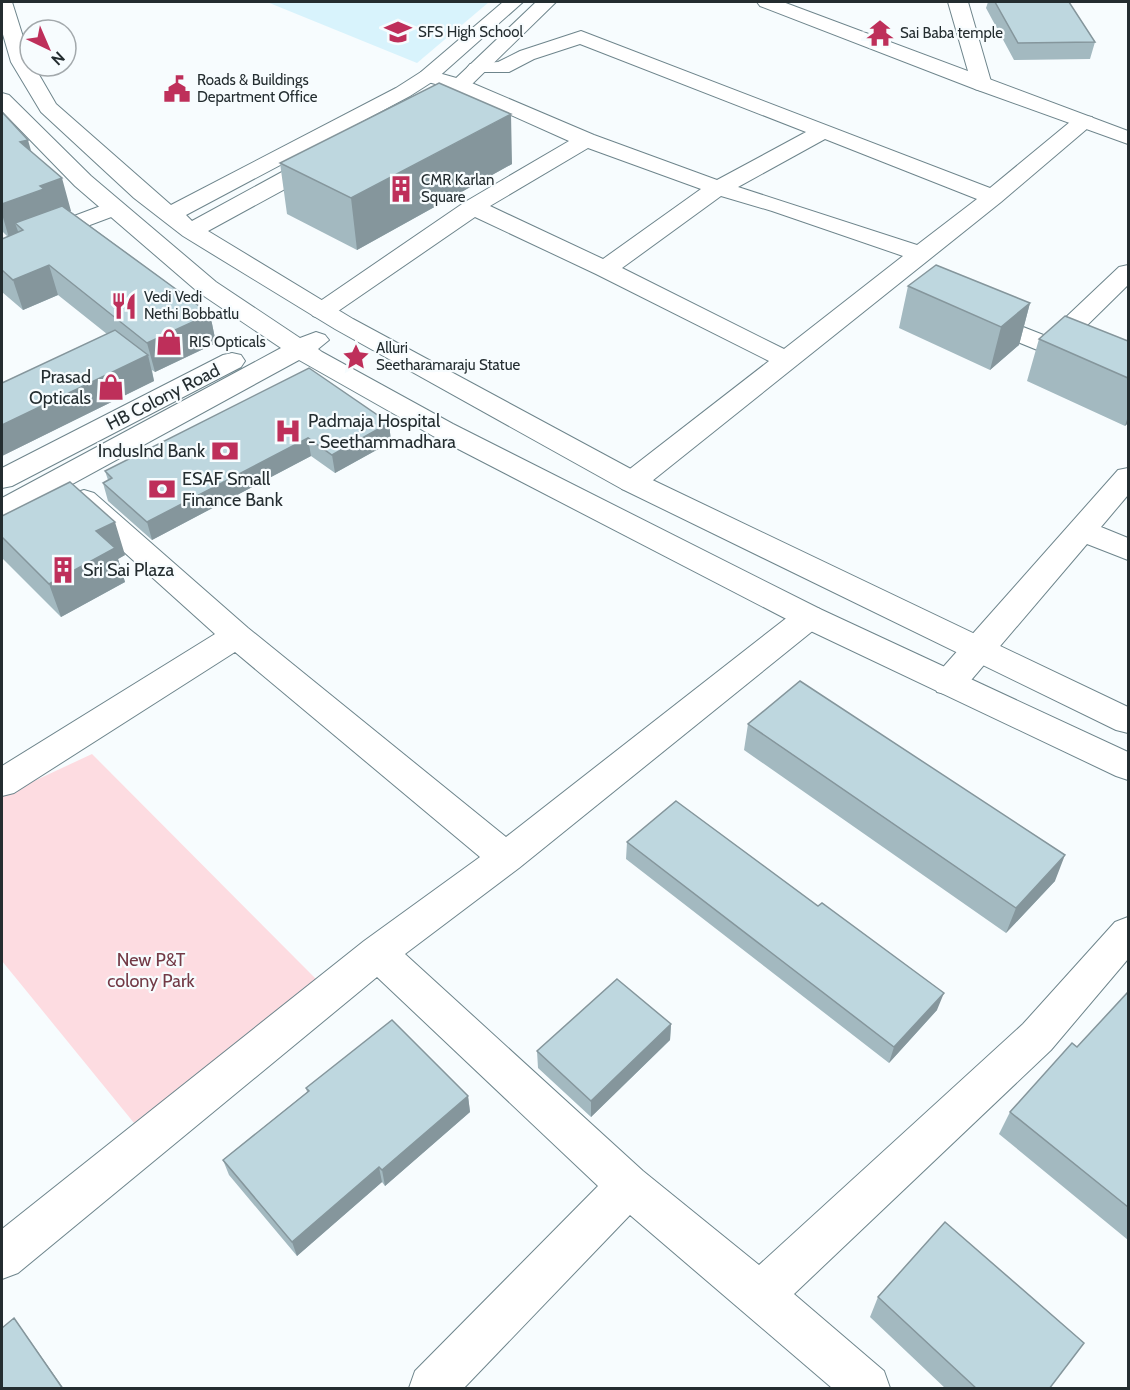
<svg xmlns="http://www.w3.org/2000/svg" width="1130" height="1390" viewBox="0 0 1130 1390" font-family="Cabin,sans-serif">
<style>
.built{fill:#d8f3fc}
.green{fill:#fddce1}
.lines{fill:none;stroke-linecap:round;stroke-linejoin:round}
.street-casing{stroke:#6e858c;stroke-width:2}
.secondary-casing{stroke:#6e858c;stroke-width:2}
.street{fill:#fff;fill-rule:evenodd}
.secondary{fill:#fff;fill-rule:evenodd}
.wall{fill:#a3b9c0}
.shaded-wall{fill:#85969c}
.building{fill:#bed7df;stroke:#85969c;stroke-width:1.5}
.labels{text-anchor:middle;stroke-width:4.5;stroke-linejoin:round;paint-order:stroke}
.far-poi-label{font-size:15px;fill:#242d30;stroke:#f7fcfe;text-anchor:start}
.poi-label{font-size:18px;fill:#242d30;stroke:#f7fcfe;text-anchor:start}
.street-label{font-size:18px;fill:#242d30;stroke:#f7fcfe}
.park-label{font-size:18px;fill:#733a46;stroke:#f7fcfe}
</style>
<rect width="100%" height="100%" fill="#f7fcfe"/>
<path class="built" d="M267 2H489L417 63Z"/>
<path class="green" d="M92 754 318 981 134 1123 2 961V796Z"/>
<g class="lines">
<defs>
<path id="street" d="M948 2H968L992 85 989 89 982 91 975 89 972 85Z
M581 31 990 188 1076 117 1084 116 1092 117 1095 122 1001 202 642 489 632 491 622 489 618 482 622 475 769 361 596 274 475 217 331 316 322 319 313 316 309 311 313 306 465 202 569 141 453 89 421 80 418 76 421 72 428 70 467 81 594 135 717 180 806 132 580 44 534 59 509 72H470L467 68 470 64 498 62 520 51ZM825 139 977 199 917 245 738 187ZM588 148 701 189 603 259 490 206ZM721 196 772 211 903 256 784 349 622 268Z
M114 201 122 203 126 208 122 213 2 258V243Z
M1128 265V285L1067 345 1128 370V387L971 323 967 318 971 313 980 310 1046 336 1119 267Z
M1128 468V495L1101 527 1128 538V560L1087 544 961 692 949 695 937 692 933 683 937 674 1118 470Z
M84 490 94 493 248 628 506 837 798 609 809 606 820 609 825 617 820 625 519 868 405 954 643 1171 759 1265 1023 1024 1115 922 1128 917V959L1051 1050 794 1294 884 1371 890 1388H832L630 1215 464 1388H409L415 1371 598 1186 377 977 18 1273 2 1279V1229L364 941 480 857 235 652 14 793 2 796V766L215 634 74 507 69 500 74 493Z"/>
<path id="secondary" d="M2 2H12L30 59V66H34L56 104 171 205 396 88 421 72 503 2H523L435 80 410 96 186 215 192 221 313 155 321 153 329 155 332 160 329 165 208 231 353 319 642 475 1128 707V733L1116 730 622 489 335 329 183 236 134 198 41 112 11 62 2 31Z
M536 2H556L467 89 421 114 414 116 407 114 403 110 407 106 453 81Z
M757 2H783L1128 131V144L975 89 760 6Z
M2 93 9 95 91 176 216 282 300 338 316 332 325 335 329 340 318 349 322 352 453 424 820 609 1128 752V780L1116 776 798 625 433 436 299 360 12 517 2 520V498L281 348 198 292 75 186 2 111Z
M232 353 241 355 245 361 241 367 12 486 2 488V468L223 355Z"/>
</defs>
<use href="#street" class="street-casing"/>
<use href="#secondary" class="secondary-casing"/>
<use href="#street" class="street"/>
<use href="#secondary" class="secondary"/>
</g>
<path class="wall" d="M988 2H1069L1095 42 1090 59 1014 60 986 8Z
M2 112 32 152 71 211H70L210 314 216 343 155 372 152 370 154 381 2 456V383L107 334 58 295 23 310 2 292V239L8 237 2 231Z
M280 163 512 164 357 250 287 214Z
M908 286 1030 303 1019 345 990 370 899 328Z
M1039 339 1128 341V423L1125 426 1027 381Z
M389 423 391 442 335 473 311 456 152 540 108 501 103 483 108 480 105 471Z
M2 516 125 555 118 559 125 582 61 617 2 558Z
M748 724 1055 881 1006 933 744 750Z
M627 842 937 1010 889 1063 626 859Z
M1128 992V1240L999 1134 1010 1112 1077 1047Z
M671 1024 670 1040 591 1117 538 1068 537 1051Z
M306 1088 468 1096 470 1112 385 1186 382 1182 297 1256 229 1175 223 1160 307 1092Z
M878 1297 1049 1389H946L870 1317Z"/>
<path class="shaded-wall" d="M511 114 512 164 357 250 351 198Z
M28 140 37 172 20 142Z
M62 178 71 211 52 218 23 230 15 223 19 234 9 238 2 214V204L40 186Z
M49 265 58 295 23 310 13 280Z
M1030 303 1019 345 990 370 1001 327Z
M210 314 216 343 155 372 147 343Z
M148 355 154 381 2 456V425Z
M1128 416V423L1125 426Z
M389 423 391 442 335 473 332 455Z
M308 438 311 456 152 540 147 522Z
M115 522 125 555 118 559 125 582 61 617 49 584 96 531Z
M1065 855 1055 881 1006 933 1016 908Z
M944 993 937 1010 889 1063 894 1047Z
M671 1024 670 1040 591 1117V1101Z
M468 1096 470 1112 385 1186 382 1170Z
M379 1167 382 1182 297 1256 292 1242Z
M14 1318 24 1332 64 1389H63Z"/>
<path class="building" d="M995 2H1069L1095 42 1018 43Z
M439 83 511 114 351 198 280 163Z
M2 112 28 140 20 142 62 178 40 186 44 189 2 204Z
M62 206 210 314 147 343 49 265 13 280 2 270V239L23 230 15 223Z
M936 265 1030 303 1001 327 908 286Z
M1065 316 1128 341V378L1039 339Z
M115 330 148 355 2 425V383Z
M309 368 389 423 332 455 308 438 147 522 103 483 112 478 105 471Z
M70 482 115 522 96 531 115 548 49 584 2 537V516Z
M800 681 1065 855 1016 908 748 724Z
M676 801 818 906 822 903 944 993 894 1047 627 842Z
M617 979 671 1024 591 1101 537 1051Z
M1128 992V1207L1010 1112 1072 1043 1077 1047Z
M392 1020 468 1096 382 1170 379 1167 292 1242 223 1160 309 1091 306 1088Z
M945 1222 1084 1343 1049 1389H977L878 1297Z
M14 1318 63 1389H2V1328Z"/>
<defs>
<symbol id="school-bare" viewBox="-9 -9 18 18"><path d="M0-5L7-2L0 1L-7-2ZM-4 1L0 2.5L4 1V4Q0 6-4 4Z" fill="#be2f5a" stroke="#f7fcfe" stroke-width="2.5" paint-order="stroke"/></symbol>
<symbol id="temple-bare" viewBox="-9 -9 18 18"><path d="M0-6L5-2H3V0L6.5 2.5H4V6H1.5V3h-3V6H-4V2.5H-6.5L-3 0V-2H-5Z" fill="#be2f5a" stroke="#f7fcfe" stroke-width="2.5" paint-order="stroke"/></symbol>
<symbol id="civic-bare" viewBox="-9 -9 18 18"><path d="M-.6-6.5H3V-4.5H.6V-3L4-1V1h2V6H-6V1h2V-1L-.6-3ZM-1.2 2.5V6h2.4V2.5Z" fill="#be2f5a" stroke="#f7fcfe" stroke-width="2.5" paint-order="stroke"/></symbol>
<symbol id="building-bare" viewBox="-9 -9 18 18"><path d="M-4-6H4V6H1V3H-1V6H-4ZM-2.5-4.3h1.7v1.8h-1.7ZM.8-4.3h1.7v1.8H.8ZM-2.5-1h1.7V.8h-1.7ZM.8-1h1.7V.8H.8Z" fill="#be2f5a" stroke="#f7fcfe" stroke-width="2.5" paint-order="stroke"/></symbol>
<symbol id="restaurant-bare" viewBox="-9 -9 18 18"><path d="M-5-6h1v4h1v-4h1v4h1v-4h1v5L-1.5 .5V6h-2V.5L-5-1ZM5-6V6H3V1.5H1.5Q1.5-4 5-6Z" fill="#be2f5a" stroke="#f7fcfe" stroke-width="2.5" paint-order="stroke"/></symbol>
<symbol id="shop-bare" viewBox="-9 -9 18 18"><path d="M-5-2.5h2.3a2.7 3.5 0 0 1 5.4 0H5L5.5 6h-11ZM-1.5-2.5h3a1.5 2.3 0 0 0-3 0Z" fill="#be2f5a" stroke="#f7fcfe" stroke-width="2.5" paint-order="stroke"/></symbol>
<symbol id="sight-bare" viewBox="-9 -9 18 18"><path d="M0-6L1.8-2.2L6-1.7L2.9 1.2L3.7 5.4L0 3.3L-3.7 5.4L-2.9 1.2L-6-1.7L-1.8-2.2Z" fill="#be2f5a" stroke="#f7fcfe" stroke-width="2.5" paint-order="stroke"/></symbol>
<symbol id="hospital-bare" viewBox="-9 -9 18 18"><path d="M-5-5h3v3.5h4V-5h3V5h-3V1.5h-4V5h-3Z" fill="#be2f5a" stroke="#f7fcfe" stroke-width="2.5" paint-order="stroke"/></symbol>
<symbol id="bank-bare" viewBox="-9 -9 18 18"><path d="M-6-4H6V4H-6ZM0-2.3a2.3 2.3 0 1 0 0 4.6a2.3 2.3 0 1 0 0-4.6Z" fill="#be2f5a" stroke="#f7fcfe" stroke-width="2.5" paint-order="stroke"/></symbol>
</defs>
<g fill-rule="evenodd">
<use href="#school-bare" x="379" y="13" width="38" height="38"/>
<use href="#temple-bare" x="861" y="14" width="38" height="38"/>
<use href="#civic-bare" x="158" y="70" width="38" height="38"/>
<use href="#building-bare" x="382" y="170" width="38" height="38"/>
<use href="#restaurant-bare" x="105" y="287" width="38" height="38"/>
<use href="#shop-bare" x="150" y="323" width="38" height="38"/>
<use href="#sight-bare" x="337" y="338" width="38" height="38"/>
<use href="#shop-bare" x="92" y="368" width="38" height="38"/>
<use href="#hospital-bare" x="269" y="412" width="38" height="38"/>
<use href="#bank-bare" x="206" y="432" width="38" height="38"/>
<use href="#bank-bare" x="143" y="470" width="38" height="38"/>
<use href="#building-bare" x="44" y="551" width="38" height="38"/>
</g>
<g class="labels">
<g class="far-poi-label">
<text x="418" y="37">SFS High School</text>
<text x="900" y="38">Sai Baba temple</text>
<text x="197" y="85">Roads &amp; Buildings<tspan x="197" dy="17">Department Office</tspan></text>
<text x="421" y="185">CMR Karlan<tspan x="421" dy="17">Square</tspan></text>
<text x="144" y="302">Vedi Vedi<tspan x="144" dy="17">Nethi Bobbatlu</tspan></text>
<text x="189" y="347">RIS Opticals</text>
<text x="376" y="353">Alluri<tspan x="376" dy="17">Seetharamaraju Statue</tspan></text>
</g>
<g class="poi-label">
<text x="91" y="383" text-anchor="end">Prasad<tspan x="91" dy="21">Opticals</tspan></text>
<text x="308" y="427">Padmaja Hospital<tspan x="308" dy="21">- Seethammadhara</tspan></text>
<text x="205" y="457" text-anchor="end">IndusInd Bank</text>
<text x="182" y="485">ESAF Small<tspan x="182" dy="21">Finance Bank</tspan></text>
<text x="83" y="576">Sri Sai Plaza</text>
</g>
<g class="street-label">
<text transform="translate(163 397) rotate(-27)" y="6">HB Colony Road</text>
</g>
<g class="park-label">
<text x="151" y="966">New P&amp;T<tspan x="151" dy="21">colony Park</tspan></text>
</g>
</g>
<rect width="1130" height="1390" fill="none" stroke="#242d30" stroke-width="6"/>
<g transform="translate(48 48) rotate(136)"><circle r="28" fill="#f7fcfe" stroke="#a3a9ac" stroke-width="1.5"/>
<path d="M0-4.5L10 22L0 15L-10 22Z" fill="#be2f5a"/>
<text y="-9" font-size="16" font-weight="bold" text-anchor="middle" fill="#242d30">N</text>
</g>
</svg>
